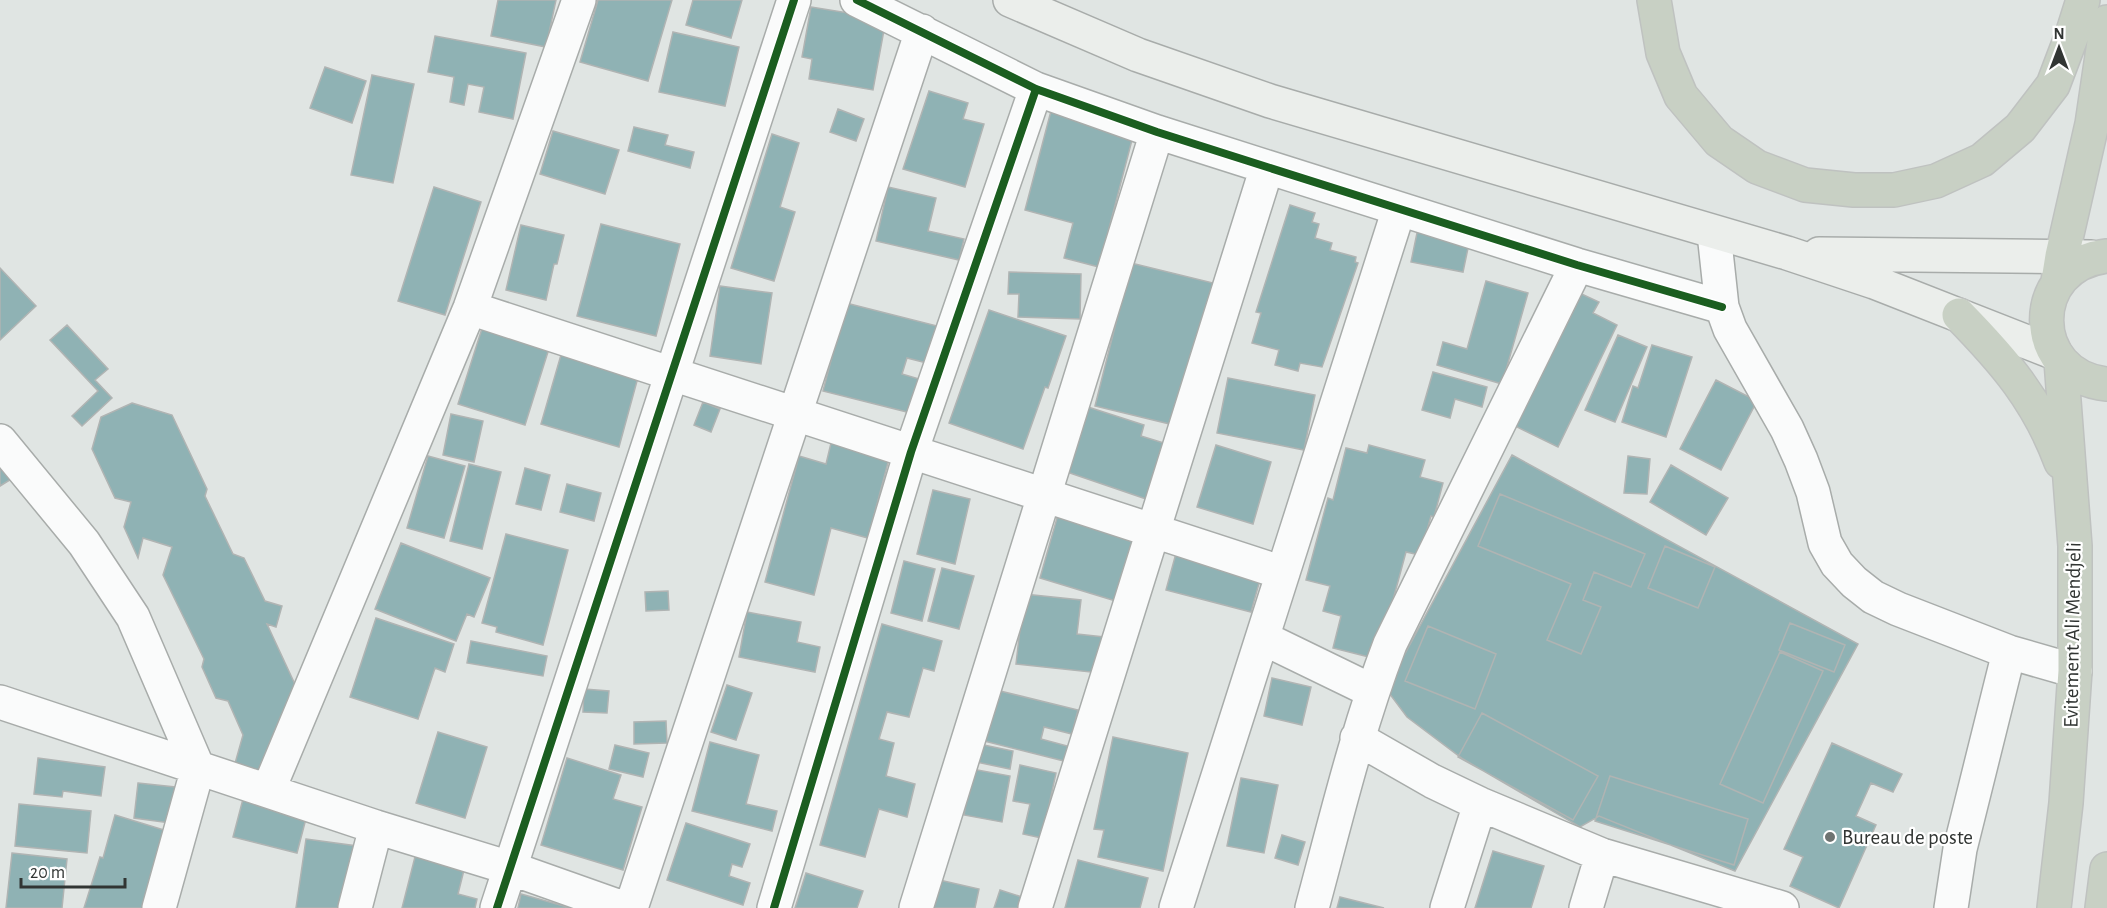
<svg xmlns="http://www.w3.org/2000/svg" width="2107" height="908" viewBox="0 0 2107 908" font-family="'Alegreya Sans',sans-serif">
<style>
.building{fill:#8fb2b4;stroke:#b0b4b3;stroke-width:1.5}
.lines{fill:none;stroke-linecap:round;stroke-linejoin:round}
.street-casing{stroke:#a8acaa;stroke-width:36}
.secondary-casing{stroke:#a8acaa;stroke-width:36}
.highway-casing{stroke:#bfc2c0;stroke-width:36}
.street{stroke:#fafbfb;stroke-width:33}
.secondary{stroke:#ebeeeb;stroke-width:33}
.highway{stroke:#c8d0c4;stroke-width:33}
.cycleway-casing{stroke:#fff;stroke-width:11}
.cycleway{stroke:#1b5e20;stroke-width:8}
.poi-dot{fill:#6e7371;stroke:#fff;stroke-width:2}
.labels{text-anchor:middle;stroke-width:4.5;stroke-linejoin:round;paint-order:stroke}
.street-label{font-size:21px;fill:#313533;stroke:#fff}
.poi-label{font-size:21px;fill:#313533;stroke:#fff;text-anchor:start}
</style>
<rect width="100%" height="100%" fill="#e0e5e3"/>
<path class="building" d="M498 0H556L546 47 491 36Z
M598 0H672L648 81 580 62Z
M693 0H742L731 38 686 25Z
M811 7 886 19 873 90 809 79 812 59 802 57Z
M673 32 739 47 725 106 659 92Z
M435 36 526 53 513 119 479 112 484 87 468 84 464 105 450 102 454 77 428 72Z
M325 67 366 81 352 123 310 108Z
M372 75 414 84 393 183 351 175Z
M929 91 968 103 963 119 984 124 965 187 903 169Z
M1056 92 1139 113 1099 267 1064 258 1073 223 1025 210Z
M838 109 864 119 856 141 830 132Z
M634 127 668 135 665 145 694 152 690 168 628 151Z
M553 131 619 150 605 194 540 174Z
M772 134 799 143 780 207 795 212 774 281 731 268Z
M434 187 481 202 445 315 398 301Z
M888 187 936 198 928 231 964 239 959 260 876 241Z
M1423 204 1475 215 1463 272 1411 262Z
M1290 205 1315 213 1312 222 1319 224 1315 238 1332 243 1330 250 1356 257 1355 262 1358 263 1322 367 1300 363 1298 371 1275 365 1279 350 1252 343 1261 313 1256 312Z
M601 224 680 244 656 336 577 316Z
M521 225 564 235 557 264H554L546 300 506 290Z
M1131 263 1213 283 1178 426 1095 406Z
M0 268 36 306 0 340Z
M1009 272 1081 274 1080 319 1018 317 1019 294H1008Z
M1486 281 1528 293 1502 384 1437 365 1443 342 1467 349Z
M720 286 772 293 761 364 710 356Z
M1573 290 1599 302 1593 313 1617 325 1558 447 1509 423Z
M846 303 937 326 927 363 907 358 902 374 919 379 911 413 823 391Z
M989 310 1066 336 1048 388 1045 387 1023 449 949 423Z
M485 319 552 339 525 425 458 404Z
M67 325 108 369 95 380 112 398 82 426 72 416 98 391 50 340Z
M1618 335 1647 347 1615 422 1585 410Z
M1652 345 1692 357 1666 437 1622 422 1633 386 1638 388Z
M563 348 640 370 619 447 541 424Z
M1433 372 1487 387 1482 407 1455 399 1450 418 1422 410Z
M1228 378 1315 395 1304 450 1217 433Z
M1716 380 1757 401 1721 470 1680 449Z
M703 402 720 409 711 432 694 425Z
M132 403 172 415 207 489 205 496 233 554 244 558 265 601 282 606 276 627 267 624 300 695 275 779 234 767 243 735 228 701 216 698 202 667 204 659 163 575 172 547 143 538 138 558 124 527 131 502 115 498 92 449 101 417Z
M1088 407 1144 425 1141 436 1167 444 1149 500 1067 472Z
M451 414 483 421 474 462 443 455Z
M832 439 890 455 868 538 831 528 814 595 765 582 799 456 826 464Z
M1216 445 1271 462 1253 524 1197 507Z
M1369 445 1425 460 1420 477 1443 483 1434 517 1431 516 1420 555 1406 552 1377 659 1333 648 1341 616 1323 611 1330 586 1306 580 1328 498 1333 500 1346 448 1367 453Z
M1512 455 1858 644 1735 871 1599 816 1580 827 1463 759 1407 717 1386 689Z
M428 456 465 466 444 538 407 528Z
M1628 456 1650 459 1647 494 1624 493Z
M0 457 13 478 0 486Z
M469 464 501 472 482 549 450 541Z
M1671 465 1728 498 1706 535 1650 502Z
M525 468 550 475 541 510 516 504Z
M567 484 601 493 594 521 560 512Z
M933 490 970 499 955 564 917 554Z
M1500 494 1645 554 1631 587 1594 572 1583 600 1601 607 1581 654 1547 640 1571 584 1478 546Z
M1061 504 1141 527 1119 602 1040 578Z
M506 534 568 550 543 645 496 632 497 627 482 623Z
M401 543 490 578 474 617 467 614 456 641 375 609Z
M1178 546 1263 569 1251 612 1166 590Z
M1665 546 1715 567 1698 608 1648 588Z
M904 561 935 569 922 621 891 613Z
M942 568 974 576 959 629 928 621Z
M668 591 669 610 646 611 645 592Z
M1024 594 1081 600 1077 634 1104 637 1100 673 1016 664Z
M747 612 801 622 797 642 820 647 815 672 739 657Z
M376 618 454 644 445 672 435 668 418 719 350 697Z
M1790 623 1845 645 1834 672 1779 650Z
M882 624 942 641 934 671 923 668 909 717 887 712 879 739 894 743 886 776 915 784 907 817 879 809 865 857 820 845Z
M1428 626 1496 654 1475 709 1405 681Z
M471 641 547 656 543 676 467 663Z
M1780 652 1823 671 1763 803 1720 784Z
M1272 678 1311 687 1302 725 1264 716Z
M727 685 752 693 736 740 711 732Z
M584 689 609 691 607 713 583 712Z
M996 690 1078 710 1072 734 1044 727 1041 739 1071 747 1068 762 984 741Z
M1482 713 1598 776 1573 820 1458 757Z
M666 721 667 743 634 744V722Z
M438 732 487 747 465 818 416 803Z
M1113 737 1188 753 1163 871 1098 857 1104 830 1094 829Z
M710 742 759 755 746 804 777 811 772 831 692 811Z
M1832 743 1902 774 1893 792 1871 783 1856 816 1876 825 1839 908 1790 886 1803 857 1784 849Z
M979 744 1013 751 1010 769 976 762Z
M615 745 649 753 643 777 609 769Z
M38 758 105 767 101 796 63 791 62 797 34 794Z
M567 758 621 775 613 799 642 807 623 870 541 845Z
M1020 765 1056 773 1042 838 1023 834 1030 804 1013 801Z
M972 769 1010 776 1002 822 964 815Z
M1610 776 1748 819 1734 865 1595 821Z
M1241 778 1278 785 1264 853 1227 846Z
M138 783 175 787 170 823 134 818Z
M244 795 309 807 297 853 233 837Z
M19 804 91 811 87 853 15 846Z
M115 815 164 830 153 869 169 874 158 908H84L100 857 103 858Z
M686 823 750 844 742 867 732 864 729 876 750 883 743 905 667 880Z
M1282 835 1305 842 1298 865 1275 858Z
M306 839 372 848 364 908H296Z
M1493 851 1544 866 1531 908H1475Z
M12 853 67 859 62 908H6Z
M416 853 465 866 458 894 477 899 475 908H402Z
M1078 860 1148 878 1140 908H1065Z
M806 873 863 891 857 908H795Z
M935 879 979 889 975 908H929Z
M1000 890 1022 897 1018 908H994Z
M521 894 571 908H518Z
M1340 897 1384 908H1337Z"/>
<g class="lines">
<defs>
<path id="street" d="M857 0 1036 89 1157 132 1267 167 1577 265 1722 307
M1714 233 1722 307 1730 329 1787 429 1801 460 1813 492 1825 543 1837 564 1854 582 1873 597 1898 609 2009 652 2075 671
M470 308 1283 573
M0 441 84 543 133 617 198 768 159 908
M1263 638 1372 691
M0 702 376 827 510 868 623 908
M1357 738 1432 781 1480 804 1602 855 1782 908
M268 791 470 308 579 0
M355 908 376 827
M497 908 794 0
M631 908 922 31
M774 908 911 452 1036 89
M916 908 1157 132
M1035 908 1267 167
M1176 908 1399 209
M1312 908C1336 819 1357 730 1390 644L1577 265
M1447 908 1480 804
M1586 908 1602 855
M1951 908 1960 849 2009 652"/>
<path id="secondary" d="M1010 0 1138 55 1270 101 1787 253 1874 282 2055 353
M1819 254 2091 257"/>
<path id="highway" d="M1654 0 1663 53 1681 96 1719 141 1757 167 1805 185 1854 190H1894L1936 181 1982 160 2020 128 2053 85 2072 35 2083 0
M2107 256C2026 265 2027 376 2107 384
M2058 281 2062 256 2092 124 2107 22
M1959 315C2004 361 2038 400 2061 462
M2054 908 2066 803 2075 671V546L2061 361
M2102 908 2107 869"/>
</defs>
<use href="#street" class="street-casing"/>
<use href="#secondary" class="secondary-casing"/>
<use href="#highway" class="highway-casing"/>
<use href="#street" class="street"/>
<use href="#secondary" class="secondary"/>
<use href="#highway" class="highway"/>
<defs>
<path id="cycleway" d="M857 0 1036 89 1157 132 1267 167 1577 265 1722 307
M497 908 794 0
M774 908 911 452 1036 89"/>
</defs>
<use href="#cycleway" class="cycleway-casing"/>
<use href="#cycleway" class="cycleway"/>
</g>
<circle class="poi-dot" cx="1830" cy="837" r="6"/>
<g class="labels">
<g class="street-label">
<text transform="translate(2072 635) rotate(-89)" y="7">Evitement Ali Mendjeli</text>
</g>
<g class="poi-label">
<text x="1842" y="844">Bureau de poste</text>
</g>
</g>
<g transform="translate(2059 48)" stroke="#ffffff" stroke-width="4.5" paint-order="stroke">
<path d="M0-4.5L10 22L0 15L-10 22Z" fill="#313533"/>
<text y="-9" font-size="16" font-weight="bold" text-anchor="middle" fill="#313533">N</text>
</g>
<path d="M21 878v9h104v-9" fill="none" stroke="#313533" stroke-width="3"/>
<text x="30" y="878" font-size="18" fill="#313533" stroke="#ffffff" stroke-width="4.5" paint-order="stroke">20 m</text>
</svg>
